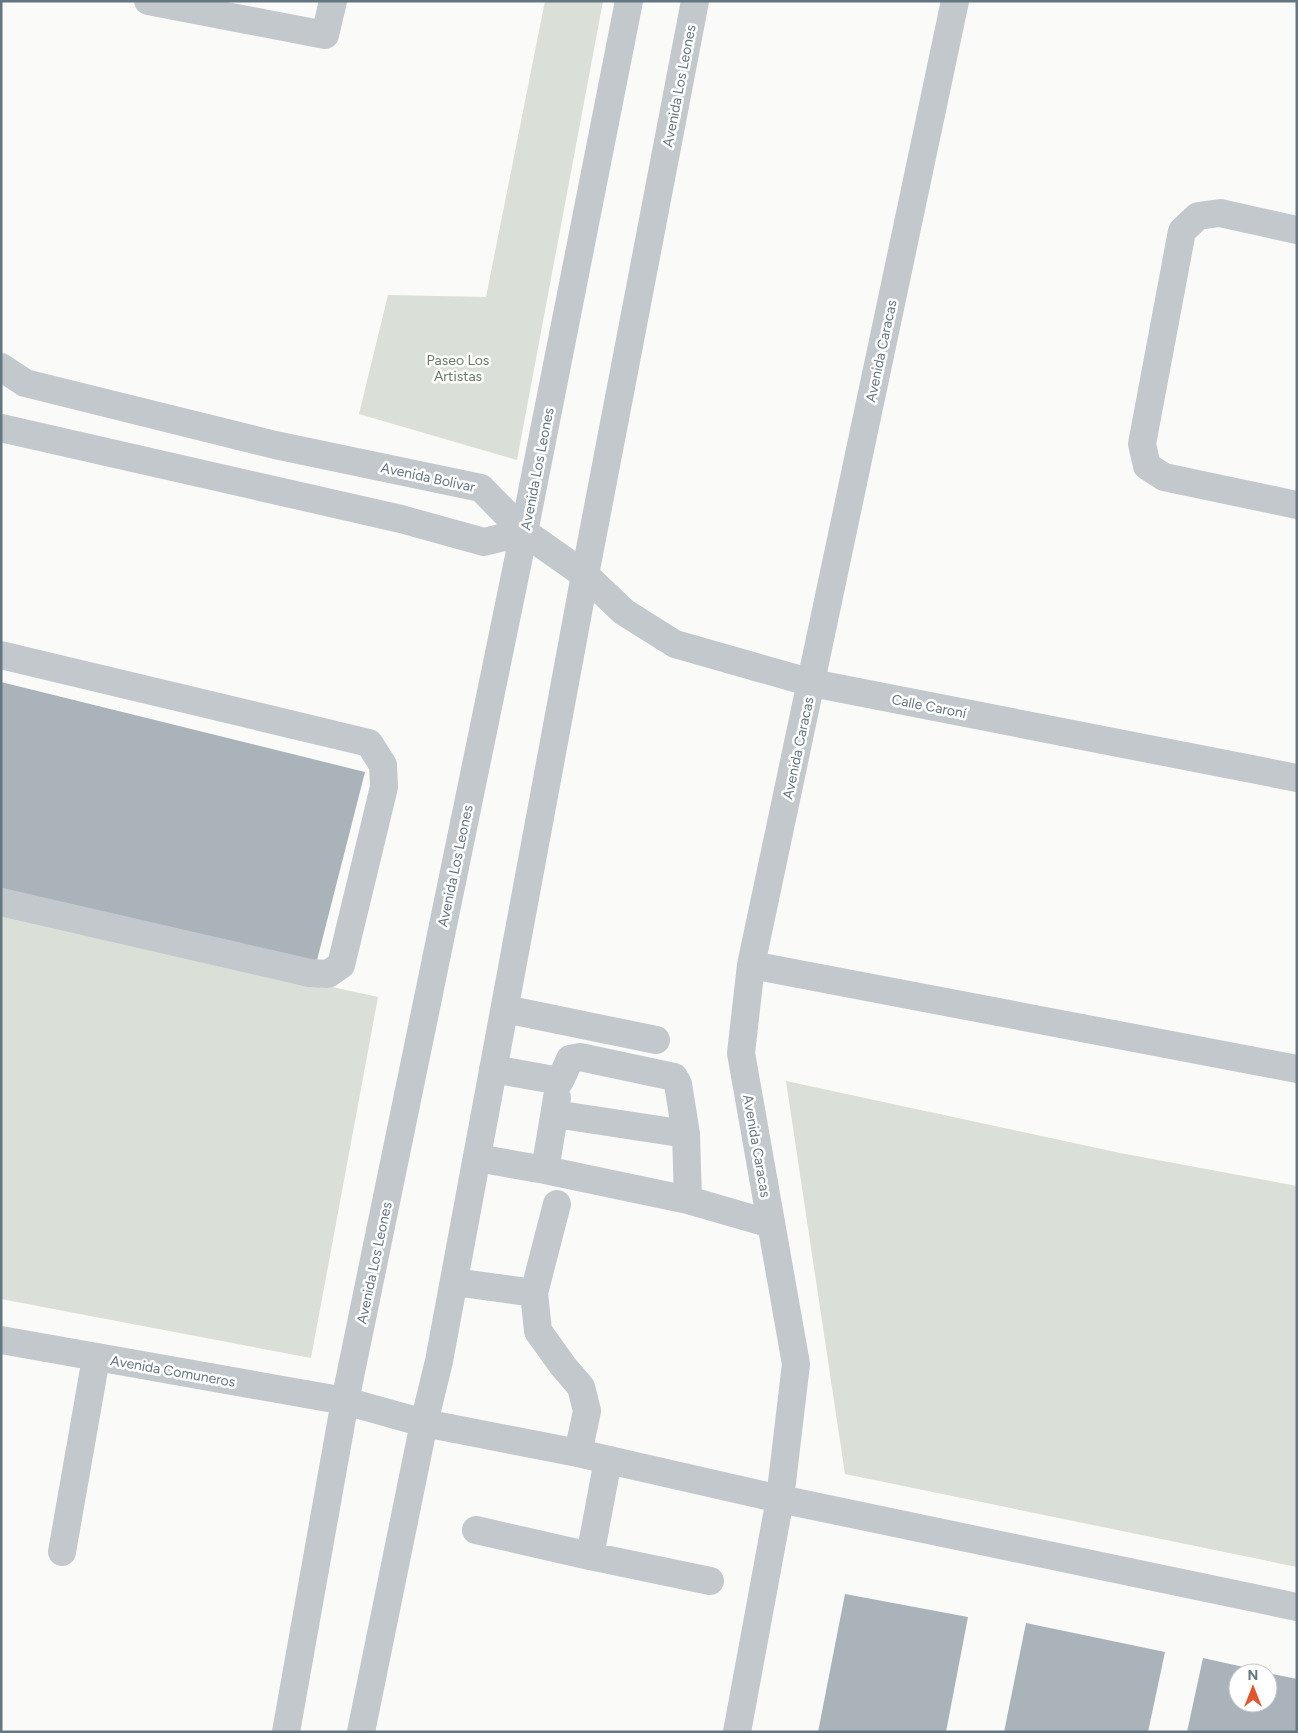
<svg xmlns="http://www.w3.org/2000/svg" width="1298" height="1733" viewBox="0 0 1298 1733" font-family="Figtree,sans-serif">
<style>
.green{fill:#dadfd7}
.building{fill:#aab3b9}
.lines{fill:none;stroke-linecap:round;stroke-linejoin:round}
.minor{stroke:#c3c8cc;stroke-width:28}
.labels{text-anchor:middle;stroke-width:5;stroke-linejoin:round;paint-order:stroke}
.street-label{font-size:14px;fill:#657683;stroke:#fff}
.park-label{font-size:14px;fill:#687a64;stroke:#fff}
</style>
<rect width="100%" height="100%" fill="#fafaf8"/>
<path class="green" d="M545 1H603L517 460 359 414 388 295 486 297Z
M1 915 378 997 311 1358 1 1299Z
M786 1081 1120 1153 1297 1186V1567L845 1474Z"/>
<path class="building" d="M1 682 365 772 315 968 1 890Z
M845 1594 968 1617 946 1732H818Z
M1026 1623 1165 1652 1148 1732H1004Z
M1203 1658 1266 1672 1238 1673V1703H1268V1673L1297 1679V1732H1187Z"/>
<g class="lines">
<path class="minor" d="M148 1 325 35 333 1
M1297 230 1220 213 1198 216 1182 231 1142 444 1147 466 1164 477 1297 505
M1 367 25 383 275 445 481 488 524 532 585 575 624 612 675 644 812 683 1297 778
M1 428 401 519 484 542 524 532
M1 655 369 743 383 765 384 787 341 965 328 974 310 973 1 902
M751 965 1297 1069
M505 1009 656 1040
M555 1114 686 1134
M477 1158 545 1170 688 1200 686 1134 678 1084 674 1077 580 1057 570 1059 560 1081 493 1069
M545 1170 557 1098
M688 1200 771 1224
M557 1204 534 1293 538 1331 563 1366 581 1387 587 1411 578 1453
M454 1282 534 1293
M1 1340 345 1401 424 1423 578 1453 780 1499 1297 1607
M476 1530 590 1556 608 1460
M62 1552 96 1358
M590 1556 710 1581
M286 1732 345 1401 524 532 629 1
M361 1732 424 1423 439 1361 585 575 695 1
M737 1732 780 1499 796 1364 741 1053 751 965 955 1"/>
</g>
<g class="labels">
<g class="street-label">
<text transform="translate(679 86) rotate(-79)" y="5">Avenida Los Leones</text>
<text transform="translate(881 351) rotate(-78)" y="5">Avenida Caracas</text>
<text transform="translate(537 469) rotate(-79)" y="5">Avenida Los Leones</text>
<text transform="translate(428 477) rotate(12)" y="5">Avenida Bolivar</text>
<text transform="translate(929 706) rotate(11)" y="5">Calle Caroní</text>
<text transform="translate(798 748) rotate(-78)" y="5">Avenida Caracas</text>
<text transform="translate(455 866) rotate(-78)" y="5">Avenida Los Leones</text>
<text transform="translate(757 1146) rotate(80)" y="5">Avenida Caracas</text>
<text transform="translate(374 1263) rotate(-78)" y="5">Avenida Los Leones</text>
<text transform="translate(173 1371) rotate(10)" y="5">Avenida Comuneros</text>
</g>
<g class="park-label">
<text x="458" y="365">Paseo Los<tspan x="458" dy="16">Artistas</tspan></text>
</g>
</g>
<rect width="1298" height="1733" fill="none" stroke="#657683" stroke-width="5"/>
<g transform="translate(1253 1688)"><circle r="24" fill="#ffffff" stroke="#c1c8cd"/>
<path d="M0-4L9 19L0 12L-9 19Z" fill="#e4572e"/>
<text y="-8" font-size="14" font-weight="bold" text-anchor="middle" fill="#657683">N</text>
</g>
</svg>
